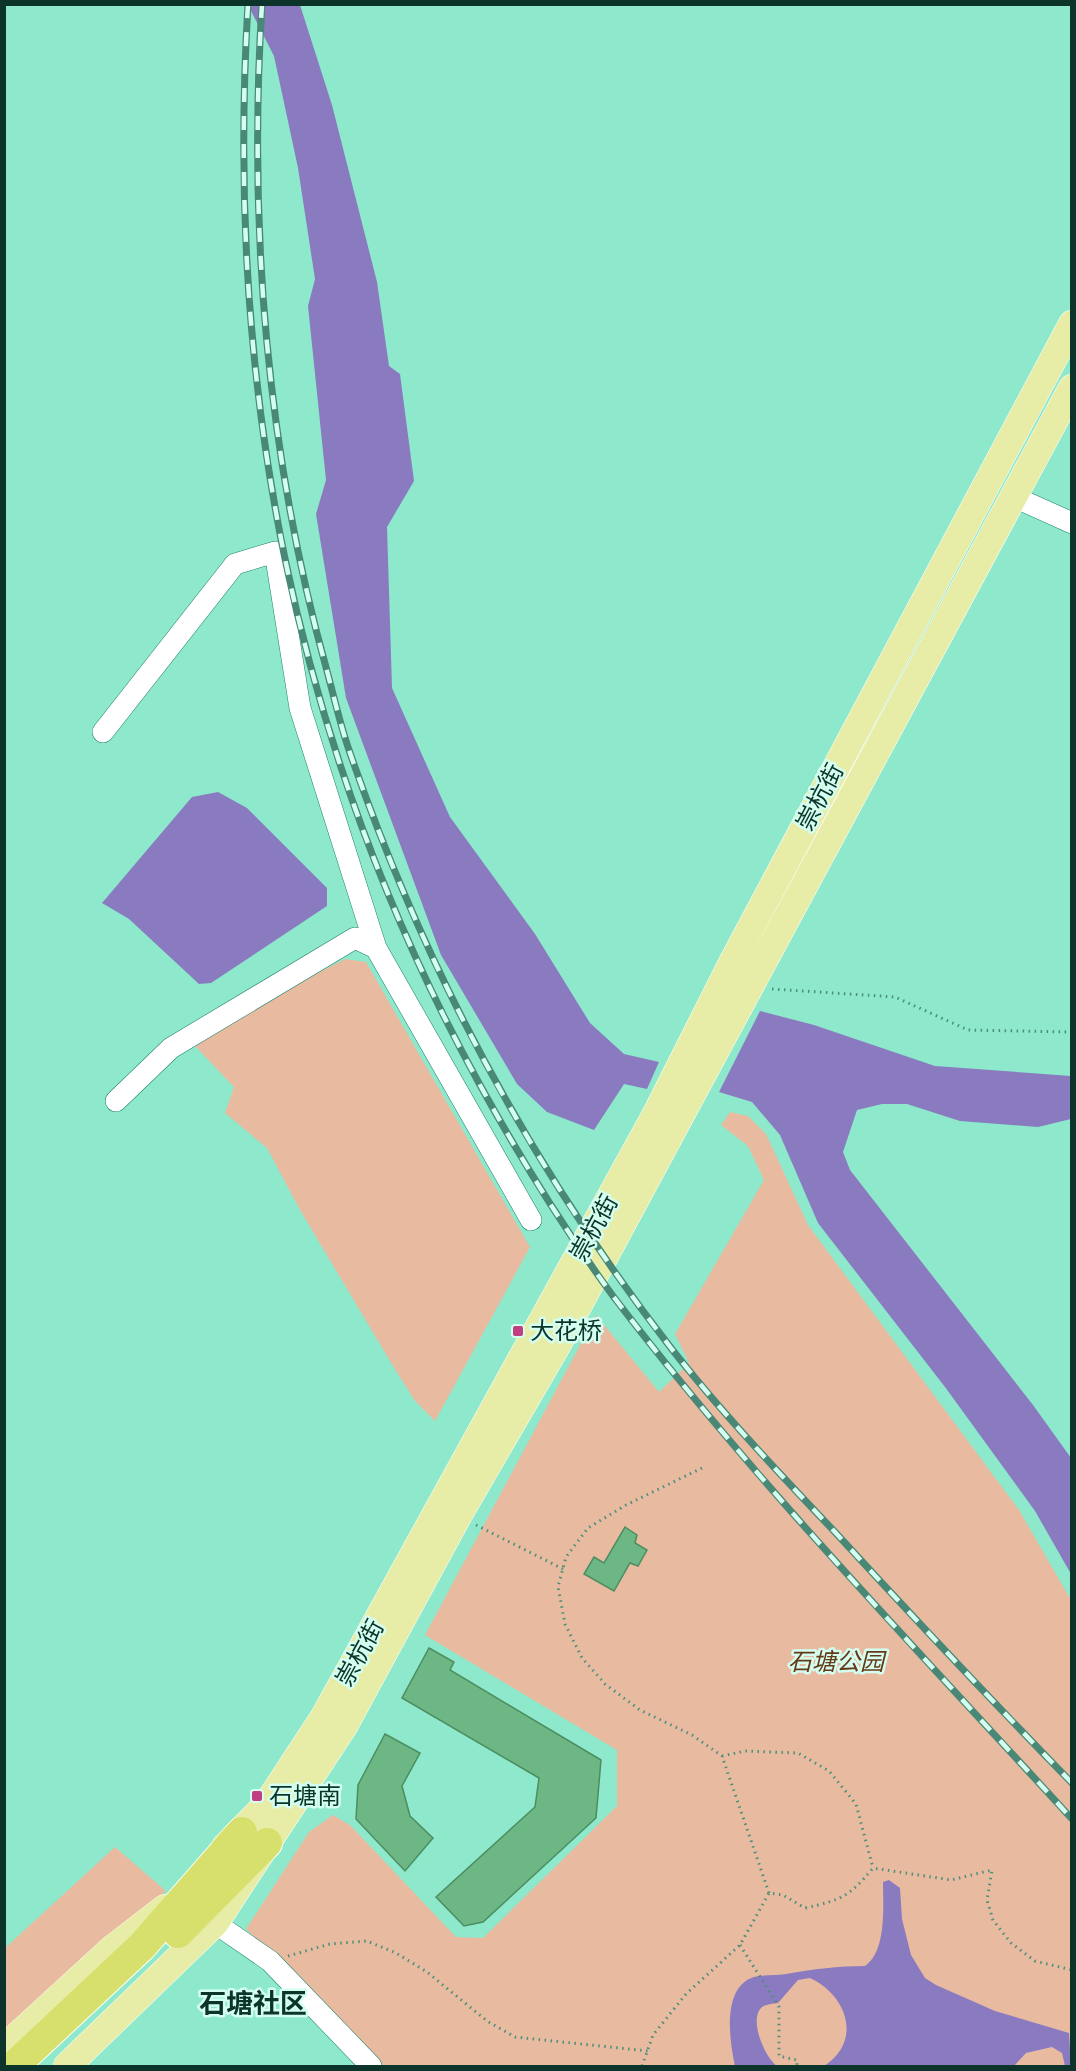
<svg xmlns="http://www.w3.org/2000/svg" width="1076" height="2071" viewBox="0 0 1076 2071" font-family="Spectral,'Noto Sans SC',serif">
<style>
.green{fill:#e8bba0}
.water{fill:#8a7bc1}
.building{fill:#6db784;stroke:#4c8d61;stroke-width:1.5}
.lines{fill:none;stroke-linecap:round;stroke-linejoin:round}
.minor-casing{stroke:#1b8069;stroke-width:22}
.major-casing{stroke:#fff;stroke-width:28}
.highway-casing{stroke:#fff;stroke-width:32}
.path{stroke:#4c8e7b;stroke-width:3;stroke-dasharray:1.5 4.5;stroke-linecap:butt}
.minor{stroke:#fff;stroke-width:21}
.major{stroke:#e7eca7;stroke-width:27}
.highway{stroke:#d7e06d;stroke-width:30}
.rail-casing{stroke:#498876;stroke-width:7}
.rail{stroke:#d4fff0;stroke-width:4.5;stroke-dasharray:14;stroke-linecap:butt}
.poi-dot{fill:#c23d81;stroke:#d4fff0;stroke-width:2}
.labels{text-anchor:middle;stroke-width:5;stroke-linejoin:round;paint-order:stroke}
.street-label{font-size:24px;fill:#0c342a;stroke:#d4fff0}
.poi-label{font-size:24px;fill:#0c342a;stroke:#d4fff0;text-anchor:start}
.park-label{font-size:24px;font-style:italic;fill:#673817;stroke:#d4fff0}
.quarter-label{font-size:27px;font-weight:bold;fill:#0c342a;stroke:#d4fff0}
</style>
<rect width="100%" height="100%" fill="#8de8cc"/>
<path class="green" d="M345 959 366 962 530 1247 435 1421 415 1401 393 1366 300 1210 267 1148 225 1113 234 1087 195 1046 259 1003Z
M730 1112 748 1116 766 1134 808 1225 1019 1510 1071 1600V2066H383L246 1929 309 1832 333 1815 350 1825 456 1937 483 1938 617 1806V1750L425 1635 596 1315 659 1392 689 1363 675 1334 764 1180 748 1146 721 1125Z
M115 1847 166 1891 5 2037V1948Z"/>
<path class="water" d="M248 5H300L332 105 377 282 389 366 400 374 414 481 387 527 392 688 450 817 535 934 590 1023 624 1054 659 1062 647 1089 624 1084 594 1130 547 1112 517 1084 441 955 346 698 316 514 326 480 308 306 315 279 298 168 274 56Z
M218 792 247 808 327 888V906L211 983 199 984 129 919 102 903 192 797Z
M760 1011 814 1025 935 1066 1071 1076V1119L1038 1127 960 1121 907 1104H882L857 1110 843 1152 850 1170 1033 1405 1071 1458V1574L1035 1511 945 1387 818 1223 780 1135 752 1102 719 1092Z
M889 1880 900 1888 902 1919 911 1955 925 1978 936 1985 995 2011 1069 2033 1071 2066H1065L1062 2053 1052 2047 1026 2053 1014 2066H824C863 2041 847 1995 810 1978L798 1980 778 2003C772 2004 764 2004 760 2009 750 2023 765 2057 777 2066H735C730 2043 722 1993 749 1979 760 1974 774 1976 786 1974 813 1969 838 1966 865 1966 887 1951 883 1905 883 1882Z"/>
<path class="building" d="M625 1527 637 1535 635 1543 647 1550 638 1566 630 1563 614 1591 584 1574 594 1557 604 1563Z
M429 1648 454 1662 450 1670 601 1760 596 1818 483 1922 464 1926 436 1897 535 1807 539 1778 402 1698Z
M385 1734 420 1753 402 1786 410 1816 433 1838 405 1871 356 1819 358 1785Z"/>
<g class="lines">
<defs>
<path id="minor" d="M1012 496 1072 523
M103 732 235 564 275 552 300 708 376 948
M116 1101 171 1048 355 938 376 948 531 1220
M215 1923 270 1961 371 2066"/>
<path id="major" d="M225 1847 267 1804 324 1717 655 1116 732 963 1072 324
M4 2048 112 1949 165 1908
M67 2066 215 1923 344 1726 458 1516 555 1349 1072 388"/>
<path id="highway" d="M178 1933 267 1843
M14 2066 142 1946 242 1832"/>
</defs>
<use href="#minor" class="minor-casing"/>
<use href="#major" class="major-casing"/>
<use href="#highway" class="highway-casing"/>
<path class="path" d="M772 989 895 997 968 1030 1072 1032
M702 1468 626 1505 588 1528 566 1557 558 1587 565 1624 582 1658 605 1684 640 1710 692 1735 722 1756 769 1893
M476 1525 563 1569
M722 1756 745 1751 798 1753 829 1771 856 1804 873 1868
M740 1945 779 2007V2056L797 2060V2066
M288 1956 330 1944 367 1941 396 1953 427 1972 487 2021 515 2037 648 2051
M642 2066 653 2035 686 1994 740 1945 769 1893 783 1895 805 1908C841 1900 849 1897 873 1868L951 1880 992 1870 987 1900 993 1920 1011 1943 1035 1961 1072 1970"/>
<use href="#minor" class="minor"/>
<use href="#major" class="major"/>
<use href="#highway" class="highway"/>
<defs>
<path id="rail" d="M248 4C225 388 294 747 480 1085 520 1158 564 1229 613 1296 753 1480 916 1648 1072 1819
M262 4C248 228 267 456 327 671 334 697 340 724 349 750 424 968 530 1166 671 1348 721 1412 778 1472 834 1531 912 1616 991 1700 1072 1783"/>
</defs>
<use href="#rail" class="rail-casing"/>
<use href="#rail" class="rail"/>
</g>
<g class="poi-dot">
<rect x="512" y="1325" width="12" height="12" rx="3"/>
<rect x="251" y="1790" width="12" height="12" rx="3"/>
</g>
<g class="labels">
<g class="street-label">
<text transform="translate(820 797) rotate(-62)" y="8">崇杭街</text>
<text transform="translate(594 1228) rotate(-61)" y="8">崇杭街</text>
<text transform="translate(360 1653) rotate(-61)" y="8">崇杭街</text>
</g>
<g class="poi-label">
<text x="530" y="1339">大花桥</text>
<text x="269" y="1804">石塘南</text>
</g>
<g class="park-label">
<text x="836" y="1670">石塘公园</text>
</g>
<g class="quarter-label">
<text x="253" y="2013">石塘社区</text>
</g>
</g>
<rect width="1076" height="2071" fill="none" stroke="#0c342a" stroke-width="12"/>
</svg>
